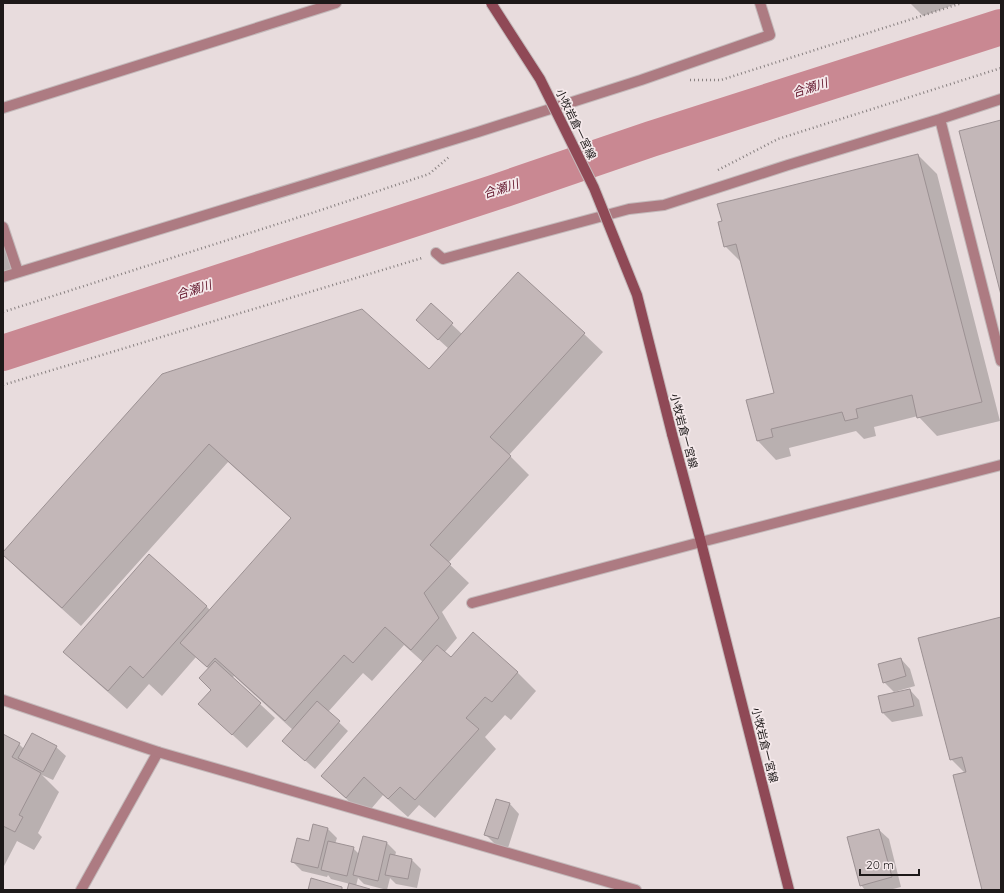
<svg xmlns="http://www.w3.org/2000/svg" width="1004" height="893" viewBox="0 0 1004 893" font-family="Quicksand,'Noto Sans JP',sans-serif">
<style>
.shadow{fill:#0003}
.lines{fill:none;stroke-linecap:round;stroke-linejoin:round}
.river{stroke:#c98892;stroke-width:36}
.building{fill:#c3b7b8;stroke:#9c9193}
.minor-casing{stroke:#c3b9ba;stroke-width:12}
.tertiary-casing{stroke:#c3b9ba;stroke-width:12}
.secondary-casing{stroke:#c3b9ba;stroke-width:12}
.path{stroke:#888080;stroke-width:2.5;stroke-dasharray:1 3;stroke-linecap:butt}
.minor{stroke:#ad7b82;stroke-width:10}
.tertiary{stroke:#ad7b82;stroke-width:10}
.secondary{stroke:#8f4956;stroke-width:10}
.secondary-bridge-casing{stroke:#c3b9ba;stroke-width:12;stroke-linecap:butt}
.secondary-bridge{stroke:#8f4956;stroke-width:10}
.labels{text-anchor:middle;stroke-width:3.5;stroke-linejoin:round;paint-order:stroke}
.street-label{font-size:11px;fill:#1d1919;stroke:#f5e9eb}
.water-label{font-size:12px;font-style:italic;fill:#601228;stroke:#f5e9eb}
</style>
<rect width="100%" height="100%" fill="#e8dcdd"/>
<path class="shadow" d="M910 3H959L923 16Z
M918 155 937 174 1000 421 937 436 918 416 874 427 876 436 864 439 856 431 789 448 791 456 776 460 758 441 748 401 775 394 741 262 725 246Z
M3 236 17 273 3 278Z
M431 305 462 334H584L603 352 509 455 529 475 448 563 469 583 442 612 457 638 444 653 451 659 473 633 518 673 536 691 511 720 505 715 485 737 496 749 435 818 419 805 408 817 383 795 365 816 341 794 322 776 423 662 404 645 372 681 363 673 328 712 348 731 315 769 293 750V730L234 676 232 678 275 718 247 748 214 718 212 690 209 669 196 657 162 696 149 684 127 709 83 670 64 652 206 606 210 610 292 519 228 462 81 626 22 573 3 554 163 375 429 371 449 349 427 329Z
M1001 618V890H983L965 773 951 759Z
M901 659 910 669 915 686 894 692 884 682Z
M910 690 919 700 923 716 892 722 883 713Z
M3 735 19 744 24 749 56 747 66 756 53 780 42 775 59 792 38 833 42 837 34 850 17 841 3 868Z
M497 800 510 804 519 814 508 848 495 844 485 834Z
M327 828 337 838 335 844 353 848 359 854 364 837 387 843 396 852 395 856 411 859 421 869 417 888 396 884 390 878 387 890 364 884 358 878 356 886 368 890H348L350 884 331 879 328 875 327 877 302 871 292 861 310 843Z
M879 830 889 839 901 887 889 890H865L861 885Z"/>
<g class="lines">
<path class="river" d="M3 353 493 193 651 139 1001 27"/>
</g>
<path class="building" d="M1001 120V295L959 131Z
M918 154 982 402 917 418 912 395 856 409 858 418 845 421 842 412 771 429 773 437 757 441 746 400 774 393 736 244 724 247 718 222 722 221 717 204Z
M518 272 585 333 490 437 511 456 430 545 451 564 424 593 439 618 411 650 385 627 353 663 344 655 285 721 215 658 207 667 180 643 291 518 209 444 62 608 3 555V552L162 374 362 309 429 369Z
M431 303 453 323 438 340 416 320Z
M149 554 207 606 143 678 130 666 108 691 63 652Z
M1001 617V890H982L953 775 966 772 962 757 950 760 918 638Z
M473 632 518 672 492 702 485 697 466 718 479 729 415 800 400 787 388 799 364 777 346 798 321 776 437 645 451 657Z
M901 658 906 676 883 683 878 664Z
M215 661 261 703 232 735 198 704 211 690 199 678Z
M910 689 914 706 882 713 878 696Z
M317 701 340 721 305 761 282 741Z
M32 733 57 746 43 772 18 758Z
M3 734 20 743 12 757 41 773 19 815 23 817 15 832 3 826Z
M496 799 510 803 498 839 484 835Z
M313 824 328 828 318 868 291 862 297 838 309 841Z
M879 829 892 877 860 886 847 837Z
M363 836 387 842 378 881 353 875Z
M328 841 354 847 347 876 321 870Z
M390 854 412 859 408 879 385 875Z
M311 878 342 887V890H308Z
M349 883 370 889V890H347Z"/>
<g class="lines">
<defs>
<path id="minor" d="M3 108 336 3
M940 119 1001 361
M3 227 18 272
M436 253 443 259 629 209 664 205 788 165 940 119 1001 99
M3 277 478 132 641 80 770 35 760 3
M472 603 701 542 1001 465
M81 890 158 752"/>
<path id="tertiary" d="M3 700 158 752 636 890"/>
<path id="secondary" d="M672 434 701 542 789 890"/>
</defs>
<use href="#minor" class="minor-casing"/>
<use href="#tertiary" class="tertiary-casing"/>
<use href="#secondary" class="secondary-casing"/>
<path class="path" d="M690 80H721L962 3
M718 170 778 139 1001 68
M3 312 312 213 429 174 449 157
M3 385 422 258"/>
<use href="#minor" class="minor"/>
<use href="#tertiary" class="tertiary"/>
<use href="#secondary" class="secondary"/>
<defs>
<path id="secondary-bridge" d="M491 3 540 79 594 188 637 295 672 434"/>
</defs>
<use href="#secondary-bridge" class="secondary-bridge-casing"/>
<use href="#secondary-bridge" class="secondary-bridge"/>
</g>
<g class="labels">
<g class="street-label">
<text transform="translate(576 124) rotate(64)" y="4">小牧岩倉一宮線</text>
<text transform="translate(684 431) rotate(75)" y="4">小牧岩倉一宮線</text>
<text transform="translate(765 745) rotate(76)" y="4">小牧岩倉一宮線</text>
</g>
<g class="water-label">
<text transform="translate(810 88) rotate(-18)" y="4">合瀬川</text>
<text transform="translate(501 189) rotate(-18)" y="4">合瀬川</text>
<text transform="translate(194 290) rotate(-18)" y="4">合瀬川</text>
</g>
</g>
<rect width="1004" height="893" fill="none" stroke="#1d1919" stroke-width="8"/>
<path d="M860 869v6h59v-6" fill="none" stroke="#1d1919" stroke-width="2"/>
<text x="866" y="869" font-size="12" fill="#1d1919" stroke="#f5e9eb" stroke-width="3" paint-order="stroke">20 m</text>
</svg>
